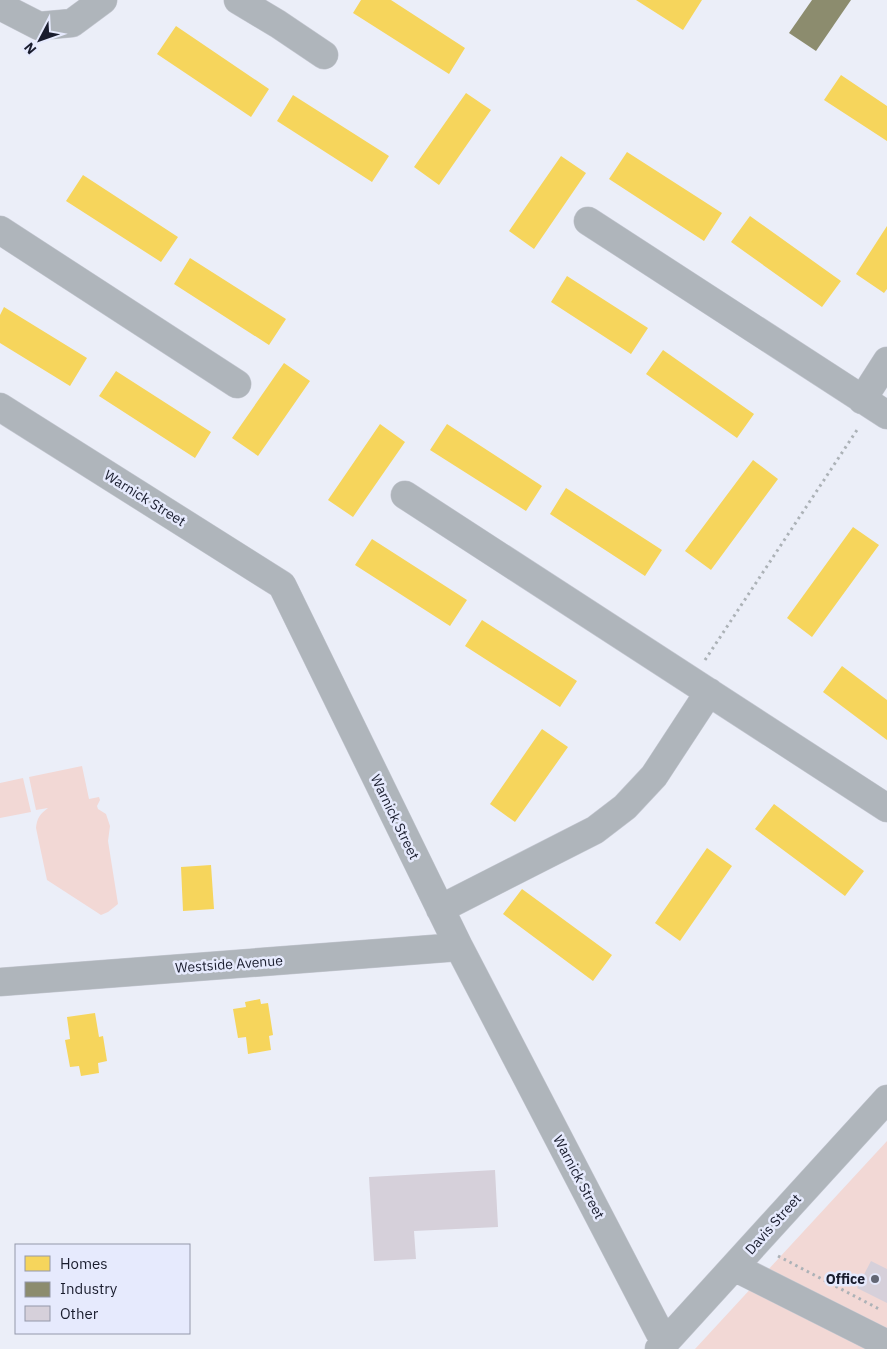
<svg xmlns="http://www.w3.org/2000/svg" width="887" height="1349" viewBox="0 0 887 1349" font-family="'IBM Plex Sans',sans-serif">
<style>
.green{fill:#f2d8d5}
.homes{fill:#f6d55c}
.industry{fill:#8c8c6e}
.building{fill:#d6d0da}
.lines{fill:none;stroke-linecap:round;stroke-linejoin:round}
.minor-casing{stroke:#c6c9d3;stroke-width:29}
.path{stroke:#acb2b7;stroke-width:3;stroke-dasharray:2.5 4;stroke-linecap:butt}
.minor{stroke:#afb5bb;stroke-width:28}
.poi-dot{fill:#626674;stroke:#e6eafd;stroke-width:2}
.labels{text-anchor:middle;stroke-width:5;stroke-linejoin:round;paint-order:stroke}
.street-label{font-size:14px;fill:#191c2d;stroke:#e6eafd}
.poi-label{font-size:14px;font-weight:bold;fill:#191c2d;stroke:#e6eafd;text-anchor:end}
</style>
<rect width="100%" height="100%" fill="#ebeef8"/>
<path class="green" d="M82 766 89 799 99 797 100 800 97 806 98 809 106 814 110 826 108 841 118 904 108 912 101 915 47 880 36 828C37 818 40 814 48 808L36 810 29 777Z
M23 778 31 812 0 818V783Z
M887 1141V1349H695Z"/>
<path class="homes" d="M361 0H391L465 48 449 74 353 13Z
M636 0H702L683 30Z
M176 26 269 89 251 117 157 54Z
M841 75 887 106V141L824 100Z
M466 93 491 110 439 185 414 167Z
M293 95 389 156 372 182 277 121Z
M627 152 722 213 704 241 609 179Z
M561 156 586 173 534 249 509 231Z
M83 175 178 237 161 262 66 201Z
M750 216 841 281 822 307 731 242Z
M887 226V289L884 293 856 274Z
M190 258 286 319 269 345 174 284Z
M567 276 648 328 631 354 551 302Z
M4 307 87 358 70 386 0 343V315Z
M663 350 754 414 737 438 646 374Z
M284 363 310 381 258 456 232 438Z
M116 371 211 432 195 458 99 396Z
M380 424 405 442 353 517 328 500Z
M447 424 542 486 526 511 430 450Z
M753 460 778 479 711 570 685 551Z
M566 488 662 550 645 576 550 514Z
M853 527 879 545 812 637 787 618Z
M372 539 467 600 450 626 355 565Z
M482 620 577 681 560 707 465 646Z
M842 666 887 700V740L823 692Z
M542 729 568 747 515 822 490 804Z
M774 804 864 871 845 896 755 829Z
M707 848 732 866 680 941 655 923Z
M211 865 214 909 183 911 181 867Z
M522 889 612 955 593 981 503 914Z
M260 999 261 1004 268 1003 273 1035 269 1036 271 1050 248 1054 246 1037 238 1038 233 1009 246 1007 245 1002Z
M95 1013 99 1037 103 1036 107 1061 98 1063 99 1073 81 1076 79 1066 70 1067 65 1040 70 1039 67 1017Z"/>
<path class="industry" d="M812 0H851L816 51 789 33Z"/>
<path class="building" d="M495 1170 498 1227 414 1231 416 1259 374 1261 369 1177Z
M871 1261 887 1269V1303L857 1288Z"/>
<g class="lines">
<defs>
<path id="minor" d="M238 0 278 24 324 55
M0 6 39 26 72 23 103 0
M588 221 887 415
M0 230 237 384
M862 400 887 361
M0 407 282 585 459 947 665 1343
M405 495 887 808
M440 909 595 830 625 807 654 776 709 692
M0 982 459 947
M734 1267 887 1344
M659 1349 887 1099"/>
</defs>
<use href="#minor" class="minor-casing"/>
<path class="path" d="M705 660 859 427
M778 1256 881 1310"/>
<use href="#minor" class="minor"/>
</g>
<circle class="poi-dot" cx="875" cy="1279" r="5"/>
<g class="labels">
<g class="street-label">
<text transform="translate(145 498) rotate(32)" y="5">Warnick Street</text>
<text transform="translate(395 817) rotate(64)" y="5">Warnick Street</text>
<text transform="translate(229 964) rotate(-4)" y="5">Westside Avenue</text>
<text transform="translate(579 1177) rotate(62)" y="5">Warnick Street</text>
<text transform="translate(773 1224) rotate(-48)" y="5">Davis Street</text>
</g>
<g class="poi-label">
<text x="865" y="1284">Office</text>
</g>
</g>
<rect x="15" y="1244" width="175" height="90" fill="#e6eafd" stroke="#9498aa"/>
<rect x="25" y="1256" width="25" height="15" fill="#f6d55c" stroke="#9498aa"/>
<text x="60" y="1269" font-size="15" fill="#191c2d">Homes</text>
<rect x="25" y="1282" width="25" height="15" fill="#8c8c6e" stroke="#9498aa"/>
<text x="60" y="1294" font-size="15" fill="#191c2d">Industry</text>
<rect x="25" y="1306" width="25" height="15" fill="#d6d0da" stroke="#9498aa"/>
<text x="60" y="1319" font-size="15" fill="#191c2d">Other</text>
<g transform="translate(40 40) rotate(229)" stroke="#e6eafd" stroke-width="4" paint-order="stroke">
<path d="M0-4L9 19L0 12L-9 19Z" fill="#191c2d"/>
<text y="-8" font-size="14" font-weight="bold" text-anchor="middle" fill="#191c2d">N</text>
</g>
</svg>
